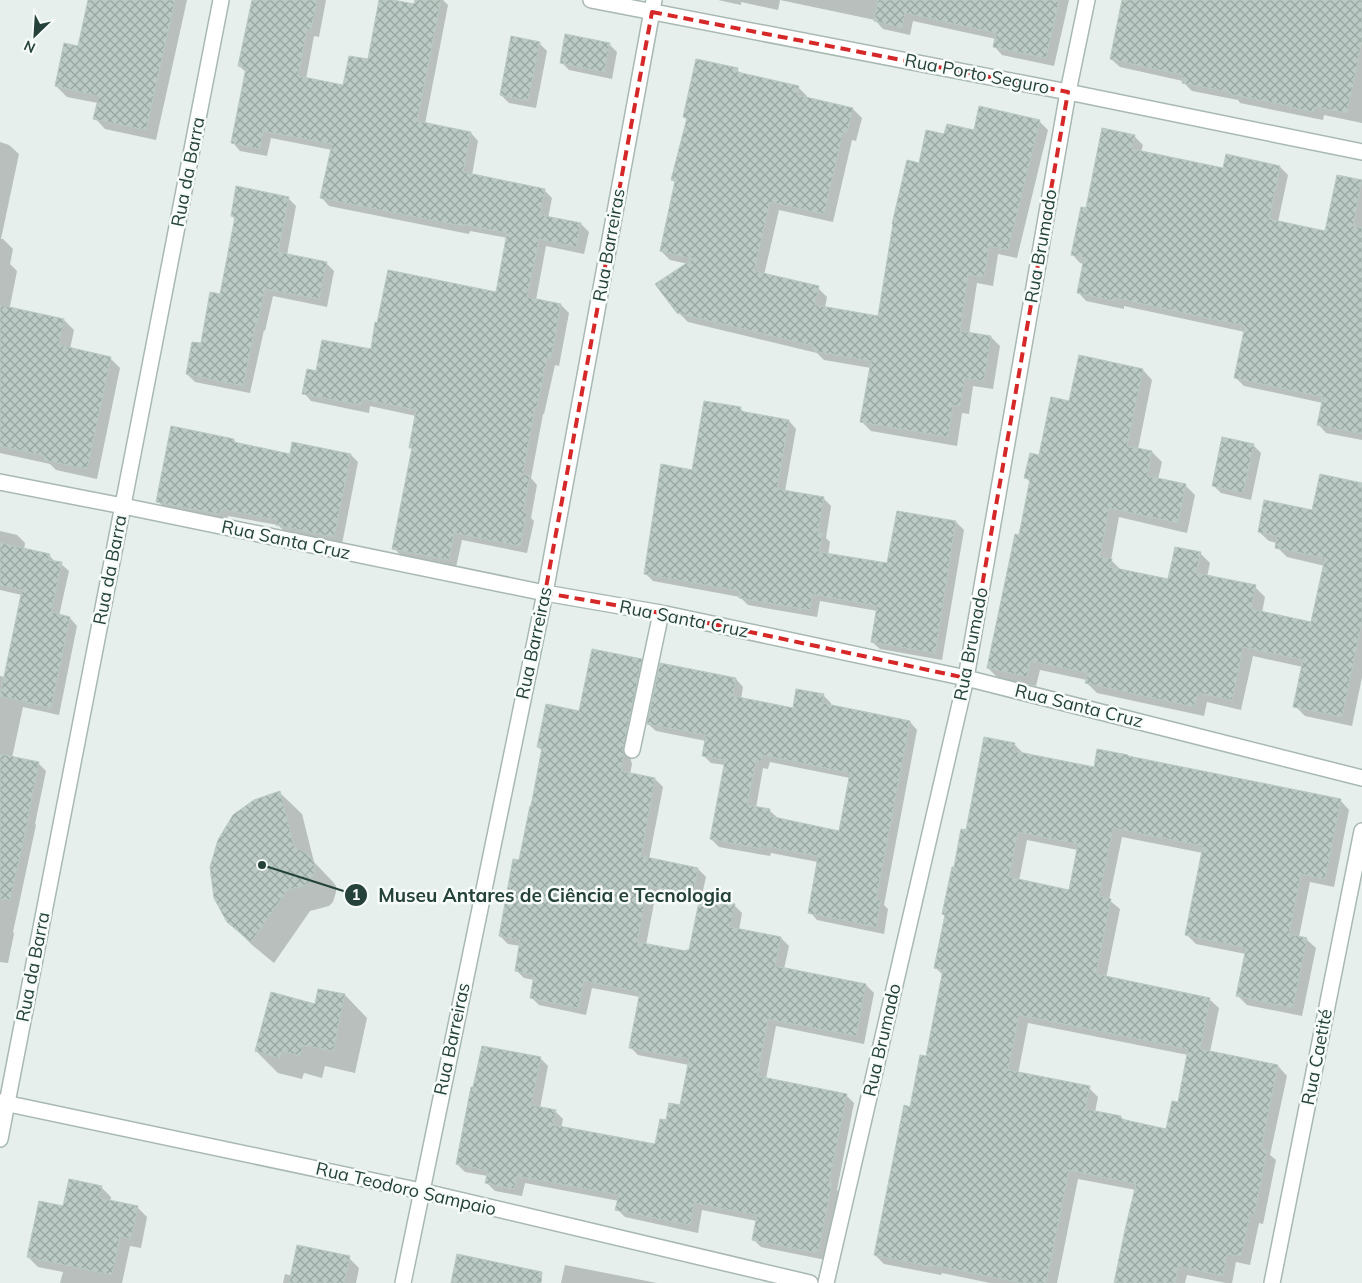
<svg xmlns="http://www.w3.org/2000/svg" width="1362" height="1283" viewBox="0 0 1362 1283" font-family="Mulish,sans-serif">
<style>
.shadow{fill:#0003;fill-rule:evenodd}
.building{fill:url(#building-cross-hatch);stroke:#b8c9c2;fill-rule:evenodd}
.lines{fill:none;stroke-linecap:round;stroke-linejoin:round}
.minor-casing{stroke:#a8b8b2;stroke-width:18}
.minor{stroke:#fff;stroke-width:15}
.marked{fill:none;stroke:#d62828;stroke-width:4;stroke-dasharray:10 6;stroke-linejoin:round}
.labels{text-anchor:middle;stroke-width:5;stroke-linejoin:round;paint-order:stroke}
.street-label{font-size:18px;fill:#24423a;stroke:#f7fbf9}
.leader{fill:none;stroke:#24423a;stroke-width:2}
.callout-dot{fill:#24423a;stroke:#f7fbf9;stroke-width:2}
.mark-label{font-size:15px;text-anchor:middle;font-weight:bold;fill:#fff}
.callout-label{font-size:19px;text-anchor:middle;font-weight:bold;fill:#24423a;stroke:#f7fbf9;stroke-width:5;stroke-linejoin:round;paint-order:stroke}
</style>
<defs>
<pattern id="building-cross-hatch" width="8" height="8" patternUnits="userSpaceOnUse" patternTransform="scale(1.25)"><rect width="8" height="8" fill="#bbcac4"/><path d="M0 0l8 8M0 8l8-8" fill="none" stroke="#98a6a0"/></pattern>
</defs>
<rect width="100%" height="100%" fill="#e6efeb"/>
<path class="shadow" d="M89 0H187L156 140 105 129 95 118 98 103 67 97 56 86 79 47Z
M253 0H326L319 37 314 36 306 79 344 87 369 61 381 0 415 6 416 0H443L448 5 425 124 471 133 478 141 472 175 544 190 552 198 548 218 581 224 589 232 584 254 546 246 536 300 561 305 569 313 559 366 555 365 544 414H543L531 478 537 485 531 518 534 521 527 553 462 540 456 567 401 556 394 548 413 450 410 447 416 416 370 406 369 413 311 401 304 393 317 372 372 351 497 294 508 238 470 231 469 234 329 206 322 198 332 150 271 138 267 156 240 151 233 143 247 73 239 66Z
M718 0H1069L1054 66 1002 55 994 46 996 39 913 21 910 35 883 29 875 20 780 0 778 10 741 2V5Z
M1123 0H1362V123L1324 115 1323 120 1240 103 1238 100 1192 91 1183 82V81L1120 67 1111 59Z
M539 43 547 51 536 108 509 103 501 95Z
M609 44 617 52 612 79 569 70 561 62Z
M737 70 742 74 798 87 807 96V99L853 109 862 118 856 141 852 140 833 222 779 210 764 275 818 288 827 297 825 308 879 318 920 164 945 136 1039 121 1048 130 1017 258 998 254 993 286 977 283 969 334 991 337 1000 346 993 389 973 386 969 414 962 413 957 446 871 431 862 422 871 368 824 360 817 353 688 322 678 312 688 264 670 260 661 251 676 183 672 180 688 120 684 117Z
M1135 137 1143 145 1141 152 1224 170 1280 167 1288 175 1278 222 1326 232 1338 176 1362 182V440L1326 433 1318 424 1323 403 1244 386 1235 377 1245 332 1124 306V309L1086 301 1078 292 1084 264 1080 263 1072 254 1087 209Z
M0 142 9 145 19 154 1 239H3L13 249 10 264 17 271 9 311 0 309Z
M288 198 296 206 287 255 326 263 334 271 327 307 273 296 265 331 264 330 250 393 195 382 187 374 202 345 221 295 236 220 232 216Z
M64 320 74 330 70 349 110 358 120 368 97 479 56 470 50 464 0 453V388Z
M1143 370 1152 380 1138 449 1152 452 1162 462 1158 479 1185 485 1195 495 1187 533 1119 517 1111 560 1121 570 1169 580 1200 553 1210 563 1207 577 1255 587 1265 597 1262 613 1312 623 1325 566 1287 557 1277 547V543L1269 541 1259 532 1313 512 1362 485V677L1352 726 1305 716 1295 706 1303 667 1253 656 1241 710 1207 702 1204 716 1097 693 1087 683V680L1040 670 1036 686 998 678 988 668 1020 536 1031 483 1026 478 1040 456 1070 403Z
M740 408 745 413 789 421 796 429 785 491 823 498 831 506 826 538 830 542 828 555 888 564 898 512 956 522 964 530 942 660 880 649 872 642 878 611 820 601 817 617 748 605 740 597 653 581 645 573 693 471Z
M234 440 238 445 291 456 351 455 358 462 342 544 285 532 278 525 228 516 227 521 165 509 158 501Z
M1253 445 1261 453 1251 500 1221 493 1213 485Z
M0 531 17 535 25 543 24 550 49 555 56 563 61 564 69 571 59 616 70 618 77 626 59 715 23 707 12 758 38 763 46 771 35 824 36 825 13 932 14 934 8 963 0 962V676L5 677 22 595 0 590Z
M641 660 649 668 630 757 632 764 630 774 655 779 663 787 649 859 698 869 706 877 701 899 734 905 742 913 739 930 781 938 789 946 784 969 866 985 874 993 864 1044 776 1026 766 1079 846 1095 854 1103 837 1190 839 1192 826 1260 761 1247 753 1239 757 1221 702 1210 698 1233 625 1217 617 1209 619 1201 525 1183 522 1196 495 1191 487 1183 488 1176 465 1172 457 1164 540 1058 548 1066 540 1108 555 1111 563 1119 561 1128 656 1146 667 1121 681 1107 689 1065 638 1055 630 1047 640 997 592 988 586 1015 539 1005 531 997 534 980 524 978 516 970 521 946 508 944 500 936 519 861 543 752 538 747ZM656 893 700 902 690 952 646 945Z
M736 679 743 687 741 699 794 710 824 696 831 703V706L910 722 917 730 884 905 888 909 884 934 817 920 810 912 818 862 771 853 770 856 719 847 711 839 725 765 711 763 703 755 706 741 656 731 648 724ZM770 762 850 778 840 832 778 818 770 811 756 808 763 768 768 769Z
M1014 744 1023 753 1095 769 1340 800 1349 810 1334 887 1310 882 1299 937 1306 939 1316 948 1302 1016 1247 1005 1237 995 1246 954 1196 944 1187 935 1203 853 1122 837 1109 900 1120 909 1106 978 1209 999 1219 1008 1210 1052 1278 1066 1287 1076 1270 1155 1276 1160 1263 1224 1259 1223 1250 1265 1236 1262 1232 1283H1226L1187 1275 1185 1283H1116L1136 1190 1078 1179 1057 1283H990L942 1273 941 1275 884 1264 875 1255 911 1108 927 1057 943 975 936 968 946 917 943 914 954 869 967 832ZM1027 840 1078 850 1070 891 1019 881ZM1028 1023 1188 1055 1179 1104 1167 1130 1125 1121 1121 1117 1095 1112 1098 1097 1089 1088 1018 1074Z
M279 792 302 814 314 862 333 882 336 886V892L333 902 329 906 310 911 274 963 251 944 228 921Z
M345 995 367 1018 355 1073 325 1066 322 1078 304 1073 302 1079 278 1073 256 1051 316 1005Z
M101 1187 111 1197 110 1202 137 1207 147 1217 141 1248 130 1246 122 1283H60L63 1272 38 1267 28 1257 64 1208Z
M349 1258 359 1268 356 1283H283L285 1274 292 1276Z
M565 1265 657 1283H561Z"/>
<path class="building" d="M88 0H175L146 130 93 119 99 96 55 86 64 43 78 46Z
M252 0H317L311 30 307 29 298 76 343 85 349 56 368 59 379 0H393L414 4 415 0H441L417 121 471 132 463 172 545 189 540 215 581 223 576 247 539 239 527 297 561 304 551 358H547L537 407H535L523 474 530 476 523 511 527 512 520 546 454 533 449 560 392 549 412 448H409L416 410 362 399 361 405 302 394 307 369 316 371 322 340 371 349 375 322 377 323 388 270 496 292 507 233 462 224V226L320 198 332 144 263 131 260 149 231 143 246 68 238 66Z
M878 0H1059L1046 58 993 47 996 33 905 13 902 28 874 21Z
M1122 0H1362V41L1347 113 1316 107 1314 112 1289 107 1290 106 1230 94V92L1182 83 1183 75 1110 59Z
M565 34 610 43 604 72 560 63Z
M511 36 540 42 528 101 500 95Z
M696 59 738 68 737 72 799 86 797 95 853 108 847 133 843 132 824 214 770 202 754 271 819 286 815 305 878 316 893 224H892L907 160 919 163 926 130 944 134 947 124 974 130 979 106 1040 120 1008 250 989 246 984 277 968 275 960 331 991 336 984 381 965 378 960 406 953 405 948 437 860 422 871 361 813 351 814 346 677 313 655 284 693 259 660 251 675 181 671 180 687 118 683 117Z
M1102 128 1135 135 1132 149 1223 168 1226 154 1280 166 1269 219 1325 231 1337 175 1362 180 1353 226 1362 228V434L1317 425 1323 397 1234 378 1245 326 1116 298 1115 301 1077 293 1084 258 1071 255 1081 207 1086 208Z
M236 186 289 197 278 252 327 262 319 299 265 289 257 324 256 323 243 386 186 374 192 342 201 343 210 292 220 294 235 217 231 216Z
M0 305 64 319 59 345 111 357 87 469 44 460 45 456 0 446Z
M1079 355 1143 369 1127 446 1152 451 1147 476 1186 484 1178 523 1109 508 1100 557 1112 559 1110 567 1168 579 1175 547 1201 552 1196 573 1256 585 1251 609 1311 622 1325 558 1275 548 1277 536 1258 532 1264 500 1312 510 1320 474 1362 483V622L1342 717 1293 707 1303 660 1243 647 1232 700 1198 693 1194 707 1085 683 1088 673 1030 661 1027 677 987 668 1015 534 1019 535 1030 479 1024 478 1030 453 1039 455 1051 397 1069 401Z
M704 401 741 407 740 411 789 420 777 489 824 497 818 532 823 533 819 552 887 563 897 511 956 521 935 653 871 642 877 606 812 594 810 610 739 598 740 591 644 574 661 464 692 470Z
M171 426 234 439V442L290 454 292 442 351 454 334 537 276 525 277 520 221 509 219 514 156 502Z
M1222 437 1254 444 1243 493 1212 486Z
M0 543 50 554 48 560 62 562 51 612 70 617 51 708 0 696 22 590 0 585Z
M592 649 642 659 623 748 624 755 621 771 655 778 641 856 698 868 693 894 648 886 637 942 686 951V950H689L700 897 735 904 730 927 781 937 775 966 866 984 856 1036 768 1019 757 1076 847 1094 829 1182 832 1183 818 1253 752 1240 757 1215 694 1203 690 1225 615 1210 619 1195 517 1176 514 1189 485 1183 488 1171 456 1164 471 1087H473L482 1046 541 1057 531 1105 556 1110 553 1125 655 1144 660 1119 666 1120 669 1103 680 1105 689 1059 629 1048 640 992 584 981 578 1008 530 998 534 975 515 971 520 940 499 936 513 859 519 860 530 806H531L542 748 537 747 546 704 579 711Z
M660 663 736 678 733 696 793 708 796 689 824 694 822 703 910 721 876 899 881 900 876 927 808 913 818 856 763 846V849L710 839 725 760 702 756 706 735 647 724ZM762 755 850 773 839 831 769 816 770 809 747 805 756 761H761Z
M984 737 1015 743 1013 751 1094 767 1097 749 1128 755V756L1341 799 1325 879 1301 874 1289 934 1307 938 1293 1008 1236 996 1246 948 1185 935 1203 846 1113 828 1099 896 1111 899 1096 974 1210 998 1200 1049 1278 1065 1261 1149 1267 1150 1254 1215 1250 1214 1241 1256 1227 1254 1223 1276 1178 1266 1175 1283H1114L1125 1230 1136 1184 1069 1170 1046 1283H1022L933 1265 932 1267 874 1255 904 1105 910 1107 920 1055 926 1056 943 970 934 968 945 915 942 914 952 867H954L961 829 966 830ZM1018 832 1078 844 1069 890 1009 877ZM1019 1015 1188 1049 1178 1102 1172 1101 1166 1129 1121 1119V1116L1085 1109 1090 1086 1008 1070Z
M0 754 39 762 28 816H29L10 900 0 899Z
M280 791 294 846 307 854 311 858 314 863 315 869 311 880 307 884 301 887 288 889 251 942 227 922 214 898 210 867 218 840 233 815 254 800Z
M318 989 345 994 333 1051 303 1045 300 1056 282 1051 280 1058 255 1051 271 992 315 1004Z
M69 1179 102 1186 99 1198 138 1206 131 1239 120 1236 112 1275 27 1257 39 1201 63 1206Z
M297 1245 350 1256 344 1283H289Z
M457 1254 542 1272 541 1283H451Z"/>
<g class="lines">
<defs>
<path id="minor" d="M591 0 1068 92 1362 152
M0 482 123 506 545 593 661 613 966 678 1362 778
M632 750 661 613
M0 1102 421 1191 810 1283
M0 1139 221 0
M403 1283 545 593 654 0
M826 1283 966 678 1068 92 1087 0
M1272 1283 1362 831"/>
</defs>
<use href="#minor" class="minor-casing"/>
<use href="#minor" class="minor"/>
</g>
<path class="marked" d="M652 12 1068 92 966 678 661 613 545 593Z"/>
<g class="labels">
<g class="street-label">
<text transform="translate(977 74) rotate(11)" y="6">Rua Porto Seguro</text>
<text transform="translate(188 172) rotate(-79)" y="6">Rua da Barra</text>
<text transform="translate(609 245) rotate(-80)" y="6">Rua Barreiras</text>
<text transform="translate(1041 246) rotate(-80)" y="6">Rua Brumado</text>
<text transform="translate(286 540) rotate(12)" y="6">Rua Santa Cruz</text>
<text transform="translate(110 570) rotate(-79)" y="6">Rua da Barra</text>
<text transform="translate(684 619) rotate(11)" y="6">Rua Santa Cruz</text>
<text transform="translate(534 643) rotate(-78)" y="6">Rua Barreiras</text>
<text transform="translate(971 644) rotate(-79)" y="6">Rua Brumado</text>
<text transform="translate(1079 706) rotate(14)" y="6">Rua Santa Cruz</text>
<text transform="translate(33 967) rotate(-79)" y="6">Rua da Barra</text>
<text transform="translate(452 1039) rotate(-78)" y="6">Rua Barreiras</text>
<text transform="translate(882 1040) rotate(-77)" y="6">Rua Brumado</text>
<text transform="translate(1317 1057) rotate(-79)" y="6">Rua Caetité</text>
<text transform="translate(406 1189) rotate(13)" y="6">Rua Teodoro Sampaio</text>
</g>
</g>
<path class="leader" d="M262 865L356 895"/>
<g class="callout-dot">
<circle cx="262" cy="865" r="5"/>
<circle cx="356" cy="895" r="12"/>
</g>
<g class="mark-label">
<text x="356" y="900">1</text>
</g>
<g class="callout-label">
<text x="555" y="902">Museu Antares de Ciência e Tecnologia</text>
</g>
<g transform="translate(35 35) rotate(205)" stroke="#f7fbf9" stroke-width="4" paint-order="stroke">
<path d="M0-4L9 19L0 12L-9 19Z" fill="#24423a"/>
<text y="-8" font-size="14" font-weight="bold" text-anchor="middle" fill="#24423a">N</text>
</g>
</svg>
